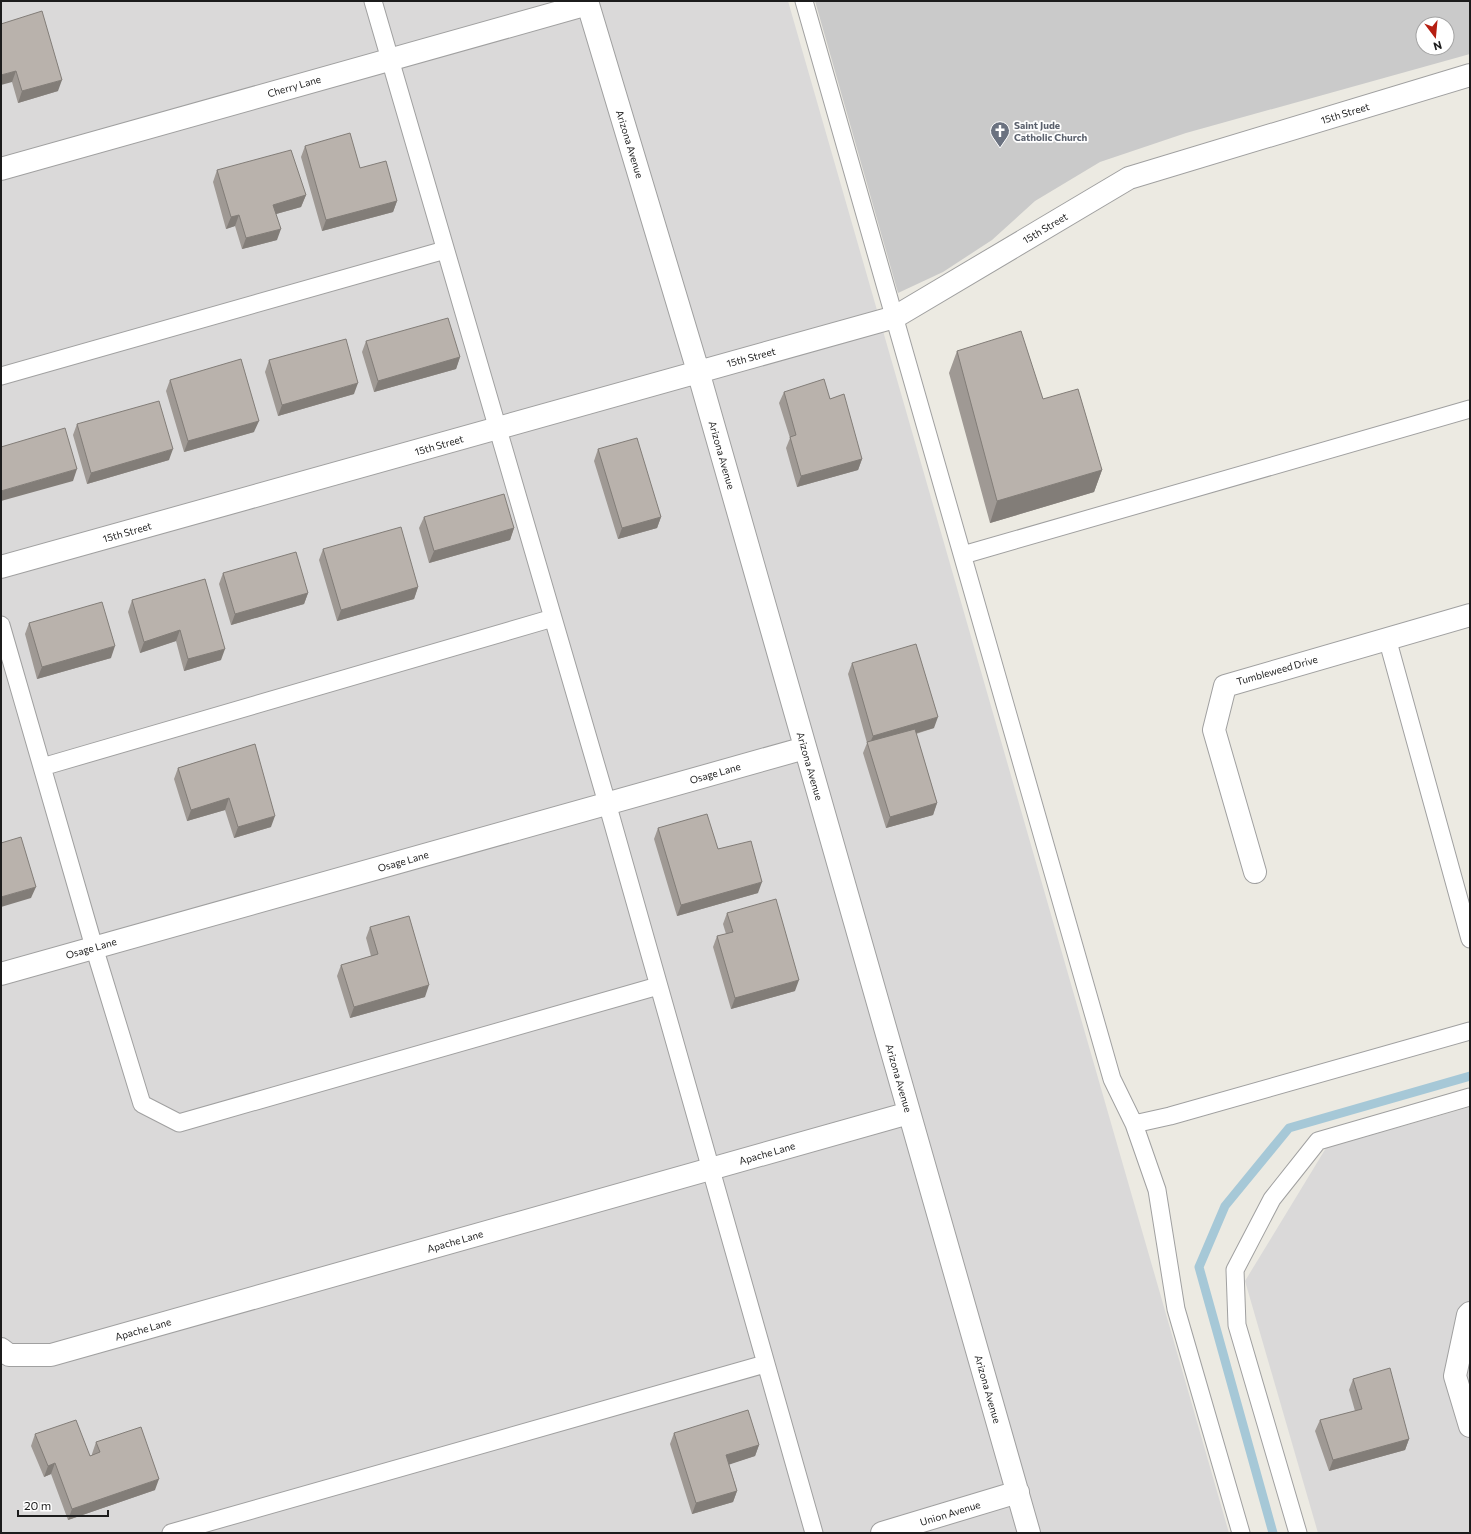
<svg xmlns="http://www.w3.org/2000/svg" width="1471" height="1534" viewBox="0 0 1471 1534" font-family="Commissioner,sans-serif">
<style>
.residential{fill:#dad9d9}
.religious{fill:#cacaca;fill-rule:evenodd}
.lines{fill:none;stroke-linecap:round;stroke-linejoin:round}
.stream{stroke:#a6c8d7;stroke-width:9}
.lane-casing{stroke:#a0a0a0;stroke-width:19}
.street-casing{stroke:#a0a0a0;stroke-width:24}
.lane{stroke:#fff;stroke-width:17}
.street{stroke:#fff;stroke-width:22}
.wall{fill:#9f9994}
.shaded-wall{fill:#827d78}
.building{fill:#b9b2ac;stroke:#827d78}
.labels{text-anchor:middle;stroke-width:3.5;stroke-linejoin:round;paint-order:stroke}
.street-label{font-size:10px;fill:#1c1c1c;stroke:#fff}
.worship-label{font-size:10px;font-weight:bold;fill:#5b616d;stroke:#fff;text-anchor:start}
</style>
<rect width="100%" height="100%" fill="#eceae2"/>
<path class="residential" d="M1 1H788L1229 1533H1Z
M1470 1107V1533H1318L1245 1281 1326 1148Z"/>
<path class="religious" d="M815 1H1470V54L1186 133 1100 162 1035 201 992 240 943 272 898 293ZM1423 24H1447V48H1423Z"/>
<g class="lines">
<path class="stream" d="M1273 1533 1199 1267 1225 1206 1289 1128 1470 1076"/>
<defs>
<path id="lane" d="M373 1 607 803 814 1533
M804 1 1112 1079 1134 1124 1157 1190 1176 1309 1241 1533
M1 376 445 250
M963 555 1470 409
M1 625 94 947 142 1104 179 1123 658 986
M1387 638 1470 939
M42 767 553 618
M1134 1124 1170 1116 1470 1031
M171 1533 765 1364
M1298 1533 1237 1325 1235 1270 1272 1199 1318 1141 1470 1097"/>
<path id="street" d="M587 1 698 371 1029 1533
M1 169 588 4
M1 567 895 317 1129 178 1470 75
M1255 872 1214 730 1225 686 1470 615
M1 974 805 748
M1470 1313 1468 1315 1455 1376 1470 1426
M1 1349 9 1355H51L909 1113
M882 1533 1018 1492"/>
</defs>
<use href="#lane" class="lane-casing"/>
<use href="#street" class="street-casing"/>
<use href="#lane" class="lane"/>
<use href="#street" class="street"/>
</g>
<path class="wall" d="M1 24 58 91 18 103 12 82Z
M305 146 360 168 397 201 393 212 322 231 301 157Z
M217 170 306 195 301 207 276 214 277 240 242 249 235 226 226 229 213 182Z
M366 341 460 357 456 369 374 392 362 352Z
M957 351 1043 399 1102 470 1094 492 990 523 949 373Z
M269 360 354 394 278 416 265 372Z
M170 380 254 432 184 452 166 391Z
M784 392 830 399 862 459 858 470 797 487 786 448 790 438 779 403Z
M77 424 169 460 87 484 73 435Z
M598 449 661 517 657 528 618 539 594 461Z
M424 517 514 528 510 540 429 563 419 528Z
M323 549 418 587 414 599 337 621 319 560Z
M223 573 308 593 304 604 231 625 219 584Z
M205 579 221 660 184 671 176 641 140 653 128 612 132 600Z
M29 623 111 658 37 679 25 634Z
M852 663 934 728 916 734 937 803 933 815 886 828 863 753 867 743 848 674Z
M255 744 271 827 234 838 225 810 187 821 174 779 178 768Z
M658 828 758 893 677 916 654 839Z
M727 913 795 991 731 1009 713 947 717 936 726 934 723 924Z
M370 927 425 997 350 1018 337 976 341 965 371 956 366 938Z
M1353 1379 1409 1439 1405 1450 1329 1471 1315 1431 1320 1420 1355 1411 1349 1390Z
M674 1433 759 1445 755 1456 729 1464 737 1491 733 1502 692 1514 670 1444Z
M35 1434 90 1456 92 1455V1454L96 1442 155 1490 68 1520 51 1474 44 1477 31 1446Z"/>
<path class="shaded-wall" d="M16 71 12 82 1 85V75Z
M62 80 58 91 18 103 22 91Z
M306 195 301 207 269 216 273 205Z
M397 201 393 212 322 231 326 220Z
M239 215 235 226 226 229 231 217Z
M281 229 277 240 242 249 246 238Z
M460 357 456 369 374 392 378 381Z
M358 383 354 394 278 416 282 405Z
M259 421 254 432 184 452 188 441Z
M173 449 169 460 87 484 91 473Z
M862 459 858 470 797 487 801 476Z
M77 469 73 481 1 501V491Z
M1102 470 1094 492 990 523 997 501Z
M661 517 657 528 618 539 622 528Z
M514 528 510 540 429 563 434 551Z
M418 587 414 599 337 621 341 610Z
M308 593 304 604 231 625 235 614Z
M180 630 176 641 140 653 144 642Z
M115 646 111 658 37 679 42 667Z
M225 649 221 660 184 671 188 659Z
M938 717 934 728 868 747 873 736Z
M229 798 225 810 187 821 191 810Z
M937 803 933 815 886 828 890 817Z
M275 816 271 827 234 838 238 827Z
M762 882 758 893 677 916 681 905Z
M36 887 31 898 1 907V897Z
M799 980 795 991 731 1009 735 998Z
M429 985 425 997 350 1018 354 1007Z
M1409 1439 1405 1450 1329 1471 1333 1460Z
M759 1445 755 1456 722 1467 726 1455Z
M55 1463 51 1474 44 1477 48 1466Z
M159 1479 155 1490 68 1520 72 1509Z
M737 1491 733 1502 692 1514 696 1503Z"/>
<path class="building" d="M42 11 62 80 22 91 16 71 1 75V24Z
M350 133 360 168 386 161 397 201 326 220 305 146Z
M291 150 306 195 273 205 281 229 246 238 239 215 231 217 217 170Z
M448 318 460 357 378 381 366 341Z
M1021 331 1043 399 1078 389 1102 470 997 501 957 351Z
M346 339 358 383 282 405 269 360Z
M241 359 259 421 188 441 170 380Z
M824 379 830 399 844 394 862 459 801 476 790 437 796 435 784 392Z
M159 401 173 449 91 473 77 424Z
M65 428 77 469 1 491V447Z
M637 438 661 517 622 528 598 449Z
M504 494 514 528 434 551 424 517Z
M401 527 418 587 341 610 323 549Z
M296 552 308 593 235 614 223 573Z
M205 579 225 649 188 659 180 630 144 642 132 600Z
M102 602 115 646 42 667 29 623Z
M916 644 938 717 873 736 852 663Z
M915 729 937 803 890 817 867 742Z
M255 744 275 816 238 827 229 798 191 810 178 768Z
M707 814 718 849 751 841 762 882 681 905 658 828Z
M21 837 36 887 1 897V843Z
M776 899 799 980 735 998 717 936 733 932 727 913Z
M409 916 429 985 354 1007 341 965 378 954 370 927Z
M1390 1368 1409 1439 1333 1460 1320 1420 1362 1409 1353 1379Z
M748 1410 759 1445 726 1455 737 1491 696 1503 674 1433Z
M76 1420 90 1456 100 1452 96 1442 141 1427 159 1479 72 1509 55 1463 48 1466 35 1434Z"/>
<defs>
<symbol id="church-pin" viewBox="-11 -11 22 30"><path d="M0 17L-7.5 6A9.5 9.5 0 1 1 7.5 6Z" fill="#6b7280" stroke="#fff"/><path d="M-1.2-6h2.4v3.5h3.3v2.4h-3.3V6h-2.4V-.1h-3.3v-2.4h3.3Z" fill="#fff"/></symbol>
</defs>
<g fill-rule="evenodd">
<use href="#church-pin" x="989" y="120" width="22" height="30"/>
</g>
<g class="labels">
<g class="street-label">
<text transform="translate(294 86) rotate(-16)" y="4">Cherry Lane</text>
<text transform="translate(1345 113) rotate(-17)" y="4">15th Street</text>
<text transform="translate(630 144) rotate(73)" y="4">Arizona Avenue</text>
<text transform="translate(1045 228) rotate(-31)" y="4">15th Street</text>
<text transform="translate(751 357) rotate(-15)" y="4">15th Street</text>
<text transform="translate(439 445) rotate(-16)" y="4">15th Street</text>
<text transform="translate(722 455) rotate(74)" y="4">Arizona Avenue</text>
<text transform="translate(127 532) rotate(-16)" y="4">15th Street</text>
<text transform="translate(1277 670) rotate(-16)" y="4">Tumbleweed Drive</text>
<text transform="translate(810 766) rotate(74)" y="4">Arizona Avenue</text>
<text transform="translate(715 773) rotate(-16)" y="4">Osage Lane</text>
<text transform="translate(403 861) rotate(-16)" y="4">Osage Lane</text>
<text transform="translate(91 948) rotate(-16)" y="4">Osage Lane</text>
<text transform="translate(899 1078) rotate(74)" y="4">Arizona Avenue</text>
<text transform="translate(767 1153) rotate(-16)" y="4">Apache Lane</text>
<text transform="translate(455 1241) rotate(-16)" y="4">Apache Lane</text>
<text transform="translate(143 1329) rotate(-16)" y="4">Apache Lane</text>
<text transform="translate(988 1389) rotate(74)" y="4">Arizona Avenue</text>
<text transform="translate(950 1513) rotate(-17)" y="4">Union Avenue</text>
</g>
<g class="worship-label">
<text x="1014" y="129">Saint Jude<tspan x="1014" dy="12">Catholic Church</tspan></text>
</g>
</g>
<rect width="1471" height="1534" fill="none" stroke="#1c1c1c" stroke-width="4"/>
<g transform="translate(1435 36) rotate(164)"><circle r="19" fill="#ffffff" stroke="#a4a4a4"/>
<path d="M0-3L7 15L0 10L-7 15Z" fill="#b61e11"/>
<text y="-6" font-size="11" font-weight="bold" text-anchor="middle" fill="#1c1c1c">N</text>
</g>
<path d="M18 1510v6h90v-6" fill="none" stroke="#1c1c1c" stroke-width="2"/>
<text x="24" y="1510" font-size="12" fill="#1c1c1c" stroke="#ffffff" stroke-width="3" paint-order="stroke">20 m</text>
</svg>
